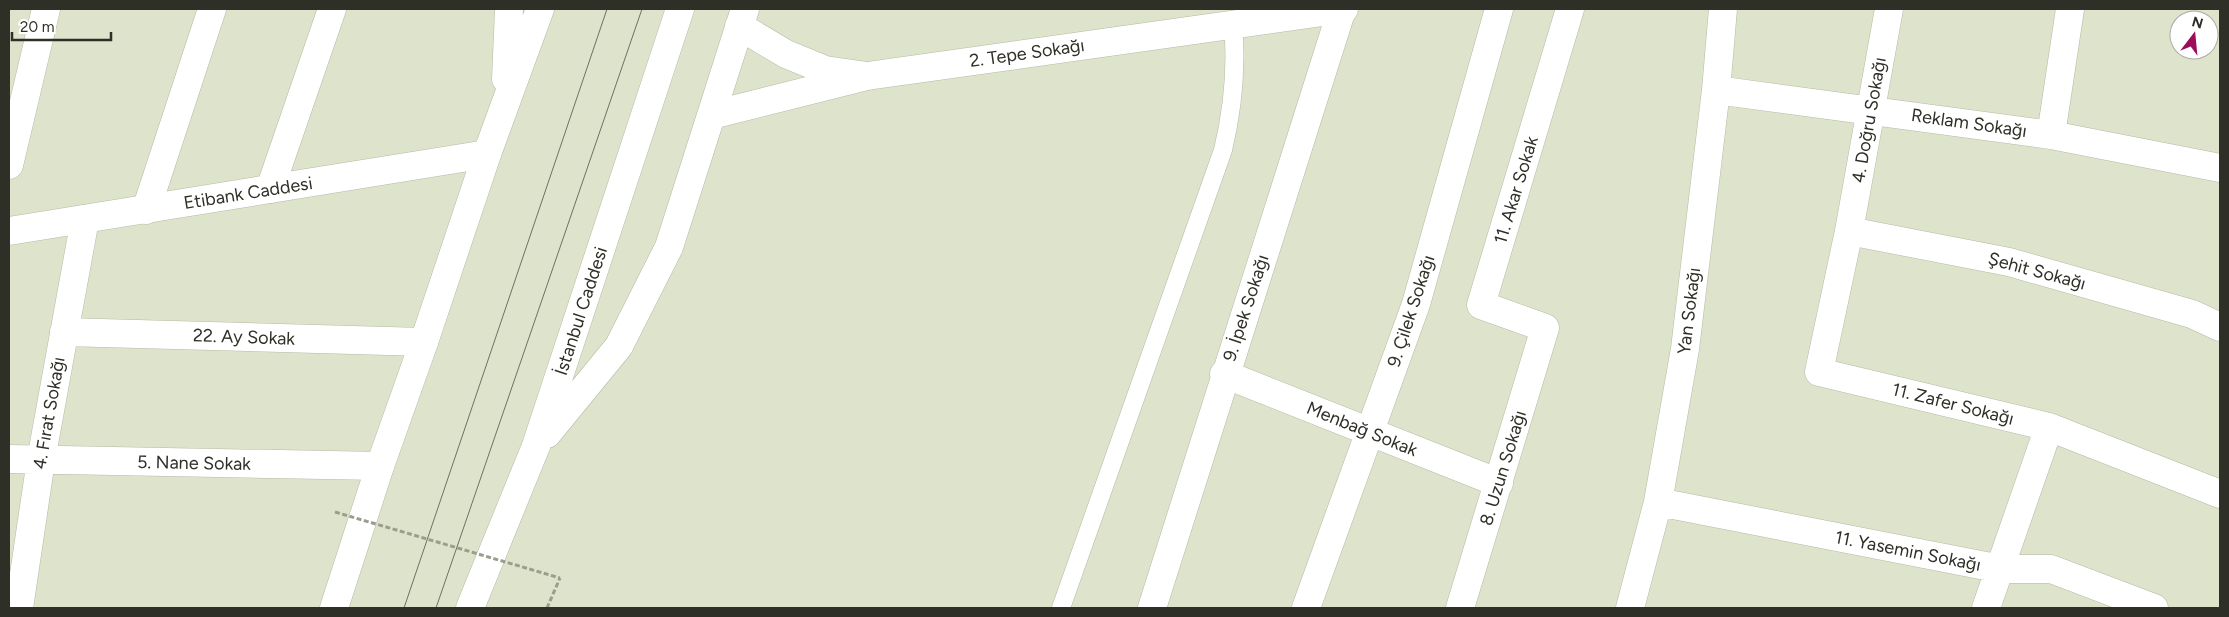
<svg xmlns="http://www.w3.org/2000/svg" width="2229" height="617" viewBox="0 0 2229 617" font-family="Figtree,sans-serif">
<style>
.lines{fill:none;stroke-linecap:round;stroke-linejoin:round}
.lane-casing{stroke:#b5baa4;stroke-width:19}
.street-casing{stroke:#b5baa4;stroke-width:29}
.secondary-casing{stroke:#b5baa4;stroke-width:29}
.highway-casing{stroke:#b5baa4;stroke-width:29}
.path{stroke:#9a9e8c;stroke-width:3;stroke-dasharray:5 2.5;stroke-linecap:butt}
.lane{stroke:#fff;stroke-width:18}
.street{stroke:#fff;stroke-width:28}
.secondary{stroke:#fff;stroke-width:28}
.highway{stroke:#fff;stroke-width:28}
.tram{stroke:#6d7162;stroke-width:1}
.path-bridge{stroke:#9a9e8c;stroke-width:3;stroke-dasharray:5 2.5;stroke-linecap:butt}
.labels{text-anchor:middle;stroke-width:5;stroke-linejoin:round;paint-order:stroke}
.street-label{font-size:18px;fill:#2e3027;stroke:#fff}
</style>
<rect width="100%" height="100%" fill="#dee3cc"/>
<g class="lines">
<defs>
<path id="lane" d="M1061 608 1223 150C1233 108 1237 68 1233 24"/>
<path id="street" d="M1889 9 1849 231 1819 372 2049 427 2220 494
M1716 90 2051 135 2220 168
M2051 135 2070 9
M9 165 46 9
M270 189 332 9
M146 210 212 9
M1849 231 2009 262 2192 314 2220 327
M64 332 424 342
M1224 374 1499 483
M9 459 380 466
M1658 502 2001 569H2051L2154 608
M19 608 41 460 85 219
M1152 608 1342 9
M1306 608 1416 304 1499 9
M1460 608 1545 328 1481 305 1570 9
M1630 608 1658 502 1685 349 1716 90 1723 9
M1986 608 2049 427"/>
<path id="secondary" d="M712 115 867 76 1344 9
M9 231 487 154"/>
<path id="highway" d="M739 26 786 54 825 70 867 76
M506 79 509 9
M547 434 619 346 669 247 745 9
M334 608 380 466 424 342 487 154 540 9
M470 608 536 446 680 9"/>
</defs>
<use href="#lane" class="lane-casing"/>
<use href="#street" class="street-casing"/>
<use href="#secondary" class="secondary-casing"/>
<use href="#highway" class="highway-casing"/>
<path class="path" d="M547 608 560 578"/>
<use href="#lane" class="lane"/>
<use href="#street" class="street"/>
<use href="#secondary" class="secondary"/>
<use href="#highway" class="highway"/>
<path class="tram" d="M404 608 607 9
M436 608 642 9"/>
<path class="path-bridge" d="M335 512 560 578"/>
</g>
<g class="labels">
<g class="street-label">
<text transform="translate(1027 53) rotate(-8)" y="6">2. Tepe Sokağı</text>
<text transform="translate(1869 120) rotate(-80)" y="6">4. Doğru Sokağı</text>
<text transform="translate(1969 123) rotate(8)" y="6">Reklam Sokağı</text>
<text transform="translate(1516 190) rotate(-73)" y="6">11. Akar Sokak</text>
<text transform="translate(248 193) rotate(-9)" y="6">Etibank Caddesi</text>
<text transform="translate(2037 271) rotate(15)" y="6">Şehit Sokağı</text>
<text transform="translate(1246 308) rotate(-72)" y="6">9. İpek Sokağı</text>
<text transform="translate(581 311) rotate(-72)" y="6">İstanbul Caddesi</text>
<text transform="translate(1411 311) rotate(-72)" y="6">9. Çilek Sokağı</text>
<text transform="translate(1689 311) rotate(-83)" y="6">Yan Sokağı</text>
<text transform="translate(244 337) rotate(2)" y="6">22. Ay Sokak</text>
<text transform="translate(1953 404) rotate(14)" y="6">11. Zafer Sokağı</text>
<text transform="translate(49 413) rotate(-80)" y="6">4. Fırat Sokağı</text>
<text transform="translate(1362 429) rotate(22)" y="6">Menbağ Sokak</text>
<text transform="translate(194 463) rotate(1)" y="6">5. Nane Sokak</text>
<text transform="translate(1503 468) rotate(-73)" y="6">8. Uzun Sokağı</text>
<text transform="translate(1908 551) rotate(11)" y="6">11. Yasemin Sokağı</text>
</g>
</g>
<rect width="2229" height="617" fill="none" stroke="#2e3027" stroke-width="20"/>
<g transform="translate(2194 35) rotate(16)"><circle r="24" fill="#ffffff" stroke="#abaca9"/>
<path d="M0-4L9 19L0 12L-9 19Z" fill="#9c0e5c"/>
<text y="-8" font-size="14" font-weight="bold" text-anchor="middle" fill="#2e3027">N</text>
</g>
<path d="M12 32v8h99v-8" fill="none" stroke="#2e3027" stroke-width="2.5"/>
<text x="20" y="32" font-size="15" fill="#2e3027" stroke="#ffffff" stroke-width="4" paint-order="stroke">20 m</text>
</svg>
